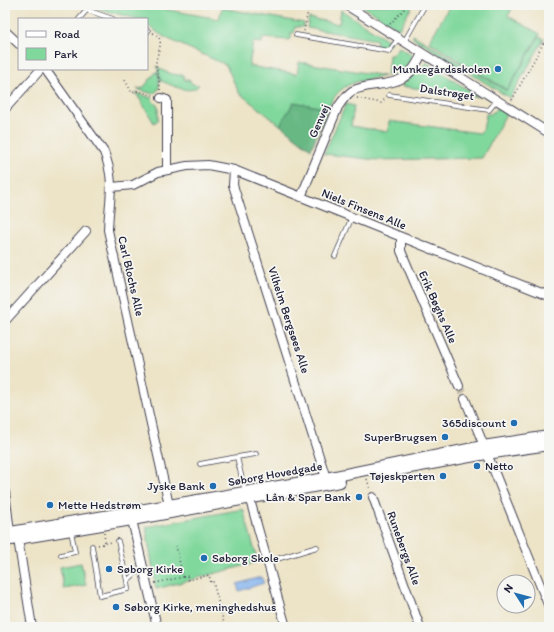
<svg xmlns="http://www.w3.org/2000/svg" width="554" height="632" viewBox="0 0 554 632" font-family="Itim,sans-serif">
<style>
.green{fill:#81d89d;stroke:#527d6c}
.forest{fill:#68b884;stroke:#456d60}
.water{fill:#83b2ee;stroke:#526a94}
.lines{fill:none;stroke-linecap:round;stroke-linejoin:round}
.minor-tunnel{stroke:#c4bdac;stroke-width:8;stroke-dasharray:8 4;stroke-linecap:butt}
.service-casing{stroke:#403f50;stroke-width:5.5}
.minor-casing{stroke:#403f50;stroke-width:10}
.tertiary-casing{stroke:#403f50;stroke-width:12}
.path{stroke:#403f50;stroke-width:1.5;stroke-dasharray:1 3;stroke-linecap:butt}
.service{stroke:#fff;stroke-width:4}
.minor{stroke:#fff;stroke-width:8}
.tertiary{stroke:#fff;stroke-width:10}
.poi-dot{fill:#1f6fb2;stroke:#f6f6f2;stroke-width:1.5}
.labels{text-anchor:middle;stroke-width:3.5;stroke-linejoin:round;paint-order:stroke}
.poi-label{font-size:12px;fill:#22223b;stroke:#f6f6f2;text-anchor:end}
.street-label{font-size:12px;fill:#22223b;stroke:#f6f6f2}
</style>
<rect width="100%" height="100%" fill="#f6f6f2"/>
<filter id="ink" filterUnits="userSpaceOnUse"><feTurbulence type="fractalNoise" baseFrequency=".025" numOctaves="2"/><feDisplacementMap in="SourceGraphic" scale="8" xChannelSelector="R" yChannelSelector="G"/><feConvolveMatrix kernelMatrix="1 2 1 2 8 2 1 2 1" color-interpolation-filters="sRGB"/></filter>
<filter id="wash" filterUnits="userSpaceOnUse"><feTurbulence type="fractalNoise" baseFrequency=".012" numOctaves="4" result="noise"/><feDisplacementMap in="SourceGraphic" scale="16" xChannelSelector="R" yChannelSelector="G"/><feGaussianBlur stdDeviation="0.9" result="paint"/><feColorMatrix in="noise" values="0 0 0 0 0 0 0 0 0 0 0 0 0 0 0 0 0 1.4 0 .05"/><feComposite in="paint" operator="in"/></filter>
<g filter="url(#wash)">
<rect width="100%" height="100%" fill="#ede4c8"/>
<path class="green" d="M85 5H159L158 8 219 19 222 8 304 23 303 27H295L294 33H291V39L288 40 263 38 262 43 253 42 249 66 297 74 299 62 385 76C359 82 340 80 328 109L294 102 280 125 239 93 226 65 164 37 147 25V19H137Z
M361 5H413L399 29Z
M450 5H514L508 16 540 34 507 90 429 42Z
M341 10 391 42 387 47 376 46 377 40 307 28 309 18 339 24Z
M413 35 507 91 539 37 544 39 510 98 413 38Z
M399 47 411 54 412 57C408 68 398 73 387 76L389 55H392Z
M427 63 479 97 401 86C407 81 423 65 427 63Z
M157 66C162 72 176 76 183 75L185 80H189L192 84 199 85C190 96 173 85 161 81Z
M157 71 159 77V89L153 94 137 89 143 88Z
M136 93 152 98 153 102 158 106V120L154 123Z
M346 104 354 106 351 126 388 132 389 121 479 133 483 130 486 114H491L497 108 506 114 482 158 377 160 324 154Z
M243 509 258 562 156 589 146 527Z
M81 563 86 585 64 589 60 567Z"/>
<path class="forest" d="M294 102 328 109 311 149 280 125Z"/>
<path class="water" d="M261 577 264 583 239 591 237 584Z"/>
</g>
<g filter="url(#ink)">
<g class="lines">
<path class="minor-tunnel" d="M459 386 465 399"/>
<defs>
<path id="service" d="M79 19 87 10 113 19
M147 30 148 31
M296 35 389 51 398 39
M404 42 425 5
M389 95 489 110 497 100
M335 256 352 217
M237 457 256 454
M200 464 237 457 245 492
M118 541 127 581
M92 546 100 596 128 589 127 581 142 567
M61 555 75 552 71 531
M267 562 317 547"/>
<path id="minor" d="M346 5 549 133
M5 31 19 44
M45 69 104 152C116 183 109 198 108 230L169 505
M161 98 167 100V170
M5 109 41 69
M234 170 233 185 326 478
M112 187 133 185 158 172 187 166 208 165 234 170 549 296
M301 197 338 107C342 101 346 95 352 91 367 83 388 87 403 78 412 73 417 63 422 54
M401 237V251L459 386
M5 321 86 231
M465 399 549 607
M5 492 10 532 18 539 32 627
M248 493 286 627
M373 497 420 627
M132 520 157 627"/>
<path id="tertiary" d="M377 474 486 454 549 445
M5 533 326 478 483 446 549 436
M5 541 132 520 340 482"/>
</defs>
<use href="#service" class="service-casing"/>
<use href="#minor" class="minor-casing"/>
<use href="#tertiary" class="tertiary-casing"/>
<path class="path" d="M390 24 408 5
M304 31 309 5
M153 33C168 40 155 53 156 65 157 74 160 81 160 91
M125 80 132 93 137 91 153 95
M357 98 381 103 385 99
M512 100 549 33
M367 479 370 489
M104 533 105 543
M98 545 112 542
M183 577 187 576 188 580 209 575 211 583 213 582 225 627
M155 583 183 577 176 546"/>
<use href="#service" class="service"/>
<use href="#minor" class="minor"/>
<use href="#tertiary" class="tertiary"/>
</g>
</g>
<g class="poi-dot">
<circle cx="498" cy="69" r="4"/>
<circle cx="514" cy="423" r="4"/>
<circle cx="445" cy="437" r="4"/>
<circle cx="477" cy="466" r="4"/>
<circle cx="443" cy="476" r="4"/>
<circle cx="213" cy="486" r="4"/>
<circle cx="359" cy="497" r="4"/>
<circle cx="50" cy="505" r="4"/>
<circle cx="204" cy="558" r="4"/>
<circle cx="109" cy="569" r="4"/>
<circle cx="116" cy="607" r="4"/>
</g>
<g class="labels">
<g class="poi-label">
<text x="490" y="73">Munkegårdsskolen</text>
<text x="506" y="427">365discount</text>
<text x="437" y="441">SuperBrugsen</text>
<text x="485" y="470" text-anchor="start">Netto</text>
<text x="435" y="480">Tøjeskperten</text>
<text x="205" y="490">Jyske Bank</text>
<text x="351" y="501">Lån &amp; Spar Bank</text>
<text x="58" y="509" text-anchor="start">Mette Hedstrøm</text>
<text x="212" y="562" text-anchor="start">Søborg Skole</text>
<text x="117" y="573" text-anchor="start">Søborg Kirke</text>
<text x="124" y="611" text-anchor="start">Søborg Kirke, meninghedshus</text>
</g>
<g class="street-label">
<text transform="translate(447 92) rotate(9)" y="4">Dalstrøget</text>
<text transform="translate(319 121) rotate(-67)" y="4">Genvej</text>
<text transform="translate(364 209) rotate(22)" y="4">Niels Finsens Alle</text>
<text transform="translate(131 276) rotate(77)" y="4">Carl Blochs Alle</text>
<text transform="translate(438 307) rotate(66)" y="4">Erik Bøghs Alle</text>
<text transform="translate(289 320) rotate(72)" y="4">Vilhelm Bergsøes Alle</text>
<text transform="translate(275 474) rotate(-10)" y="4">Søborg Hovedgade</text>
<text transform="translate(404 548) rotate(70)" y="4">Runebergs Alle</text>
</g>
</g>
<rect width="554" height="632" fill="none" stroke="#f6f6f2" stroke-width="20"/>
<rect x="18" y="18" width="130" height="52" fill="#f6f6f2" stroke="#a1a1a9"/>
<rect x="26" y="31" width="20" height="6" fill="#ffffff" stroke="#a1a1a9"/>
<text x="54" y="38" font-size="12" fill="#22223b">Road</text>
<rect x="26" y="48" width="20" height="12" fill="#81d89d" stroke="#a1a1a9"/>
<text x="54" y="58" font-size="12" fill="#22223b">Park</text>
<g transform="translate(516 594) rotate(306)"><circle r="19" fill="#f6f6f2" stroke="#a1a1a9"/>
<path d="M0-3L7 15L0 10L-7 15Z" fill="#1f6fb2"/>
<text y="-6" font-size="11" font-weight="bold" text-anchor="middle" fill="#22223b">N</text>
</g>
</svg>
